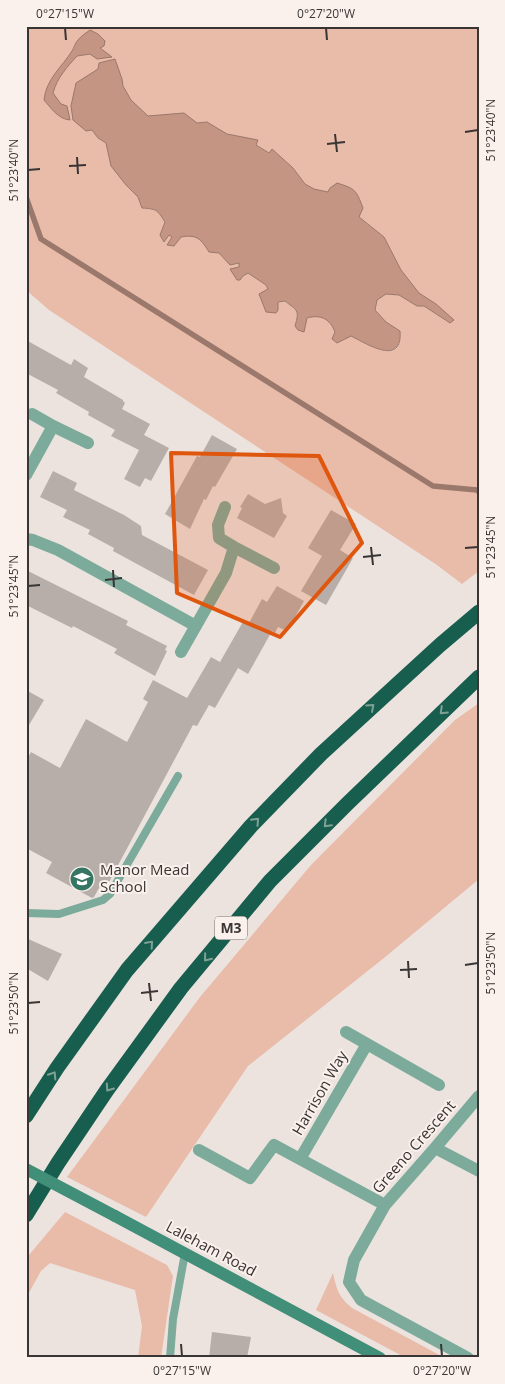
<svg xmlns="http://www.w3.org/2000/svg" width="505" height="1384" viewBox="0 0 505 1384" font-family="'Open Sans',sans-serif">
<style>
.green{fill:#e9bba9;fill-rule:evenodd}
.water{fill:#c49583;stroke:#9a786b}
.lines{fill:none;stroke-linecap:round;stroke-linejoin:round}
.stream{stroke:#9a786b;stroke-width:5.5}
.building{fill:#b7aeaa}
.lane{stroke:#7cab9c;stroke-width:8}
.street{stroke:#7cab9c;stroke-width:12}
.secondary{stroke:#418e79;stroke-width:12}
.highway{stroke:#185e4e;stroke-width:15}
.secondary-bridge{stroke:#418e79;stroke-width:12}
.oneway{stroke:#7ea095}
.marked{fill:#df570e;fill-opacity:0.2;stroke:#df570e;stroke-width:4;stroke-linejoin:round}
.ticks{fill:none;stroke:#393534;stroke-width:2}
.labels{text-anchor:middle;stroke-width:4;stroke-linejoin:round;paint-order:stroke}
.shield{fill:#faf0ec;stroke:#736d6b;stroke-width:1}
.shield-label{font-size:14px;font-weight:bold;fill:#393534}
.poi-label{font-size:15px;fill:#393534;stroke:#faf0ec;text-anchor:start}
.street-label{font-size:15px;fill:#393534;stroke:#faf0ec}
.neatline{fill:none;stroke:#393534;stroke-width:2}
.ticks-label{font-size:12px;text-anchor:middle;fill:#393534}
</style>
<rect width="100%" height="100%" fill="#ece3df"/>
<path class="green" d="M26 26H479V571L462 584 437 565 49 310 26 290ZM122 79C123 95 137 106 148 117L184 113 197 123 207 122 227 134 258 140 256 145 269 153 272 149 293 168 305 184 314 189 328 192 384 237 401 270 419 293 436 304 449 323 424 306H417L399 295 386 294 377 299 375 310 386 322 400 331C404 370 366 341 351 336 346 334 340 333 335 332 326 308 311 315 295 326 300 309 297 311 284 301L278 302V310L266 285 248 273 243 276 231 269 240 267 239 263 230 265 219 253 209 252C205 245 200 236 190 235 182 234 178 239 169 234L164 242 160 235 165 221C157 209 156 209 142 208L138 197 126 185 112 166 106 143 98 138 92 130Z
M479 703V879L384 958 248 1066 146 1217 67 1177 200 997 311 865 455 720Z
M65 1212 167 1265 173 1276 161 1358H138L142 1326 135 1290 50 1263 41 1271 26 1298V1261L29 1255Z
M333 1273C337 1290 338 1296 352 1308L445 1358H406L316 1310Z"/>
<path class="water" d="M90 30 98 34 105 41 104 46 100 48 112 57 97 59 90 54 77 56C67 67 57 78 53 93L61 104 67 106 70 120C58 119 51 108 44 100 46 79 62 67 72 51 74 48 75 43 78 40 81 36 86 33 90 30Z
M115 59 122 79 123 86 131 100 148 116 184 113 197 123 207 122 227 134 258 140 256 145 269 153 272 149 293 168 305 184 314 189 328 192 330 188 337 183C356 189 356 190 363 208L359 217 384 237 401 270 419 293 436 304 454 320 450 323 424 306H417L399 295 386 294 377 300 375 310 386 322 400 331C403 367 367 344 351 336L337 343 332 339 335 332C330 319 321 314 307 318L304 332 298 330 295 326C300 309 297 311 285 301L278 302V310L276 313 266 312 259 294 268 289 266 285 248 273 243 276 240 280H237L230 269 239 267V263L230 265 219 253 209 252C201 239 197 234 181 237L174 246 167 245 172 237 169 235 164 242 160 235 165 222C157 209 156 209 142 208L138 197 126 185 111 166 106 143 98 138 92 130 86 131 73 120 71 106 76 83 98 69 99 63Z"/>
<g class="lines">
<path class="stream" d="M26 197 41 239 433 486 477 490 479 492"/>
</g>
<path class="building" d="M26 340 71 365 74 359 88 368 84 377 123 400V401L125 403 122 409 150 424 144 435 169 448 151 481 145 478 140 487 124 479 139 450 111 436 115 430 88 415 89 412 56 393 58 390 26 373Z
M212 435 237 449 215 487 213 486 206 500 204 499 190 529 165 514 197 456 200 457Z
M53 471 77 483 74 490 124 515 141 526 142 535 208 570 194 595 113 551 114 548 88 534 90 530 63 517 67 510 40 497Z
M248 494 265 504 281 498 283 513 287 516 274 538 237 518 242 508 240 507Z
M331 510 356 524 340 550 353 558 326 605 301 591 322 556 308 548Z
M26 570 128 621 126 625 167 646 165 650 167 651 155 676 114 653 117 649 73 626 72 628 26 605Z
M277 586 304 601 287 631 278 627 275 633 272 631 248 674 238 668 215 708 209 705 197 726 193 725 108 884 103 881 94 897 92 898 46 873 52 862 26 848V761L31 752 60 768 86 719 127 742 148 702 143 699 153 680 187 698 211 657 220 662 244 620 249 623 262 599 267 602Z
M26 690 44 700 26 730Z
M26 938 62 954 48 981 26 968Z
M212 1332 251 1337 247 1358H209Z"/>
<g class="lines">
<path class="lane" d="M26 913 59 914 103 900 110 894 178 776
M170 1358 173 1319 185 1253"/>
<path class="street" d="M32 414 53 426 88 443
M26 475 53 426
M26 539 33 540 58 550 196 626
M234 547 274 568
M181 652 226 573 234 547 219 538 218 525 225 507
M346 1032 439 1085
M435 1148 479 1171
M199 1150 250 1178 274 1145 385 1205
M300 1159 367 1044
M468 1358 361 1300 349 1282 354 1260 385 1205 435 1148 479 1096"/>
<path class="secondary" d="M115 1216 380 1358"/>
<path class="highway" d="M26 1116 57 1068 127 970 251 826 321 754 440 645 479 612
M26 1215 58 1163 107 1090 181 988 270 881 347 804 479 677"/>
<path class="secondary-bridge" d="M26 1169 115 1216"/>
</g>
<defs><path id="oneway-chevron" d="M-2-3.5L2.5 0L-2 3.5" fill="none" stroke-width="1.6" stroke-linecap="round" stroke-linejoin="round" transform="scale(1.25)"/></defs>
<g class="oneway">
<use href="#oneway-chevron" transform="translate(371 707) rotate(-42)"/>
<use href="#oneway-chevron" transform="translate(443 711) rotate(136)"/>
<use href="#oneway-chevron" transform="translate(256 821) rotate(-47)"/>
<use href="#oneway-chevron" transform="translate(327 824) rotate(135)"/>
<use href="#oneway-chevron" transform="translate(150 944) rotate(-49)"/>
<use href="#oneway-chevron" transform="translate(207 958) rotate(129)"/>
<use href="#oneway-chevron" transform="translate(53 1075) rotate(-57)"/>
<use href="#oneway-chevron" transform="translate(109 1088) rotate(125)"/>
</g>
<path class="marked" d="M171 453 319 456 362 543 280 637 177 593Z"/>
<path class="ticks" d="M65 28 66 40M326 28 327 40M465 132 478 130M335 134 337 152M327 144 345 142M77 157 78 174M69 166 86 165M28 170 40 169M371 547 373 565M465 548 478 547M363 557 381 555M113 570 114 587M105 580 122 578M28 586 40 585M408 961 409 978M465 965 478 963M400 970 417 969M149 983 151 1001M141 993 158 991M28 1003 40 1002M181 1344 182 1356M441 1344 442 1356"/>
<defs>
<symbol id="school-disc" viewBox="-11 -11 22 22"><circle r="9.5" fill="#357564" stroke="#faf0ec"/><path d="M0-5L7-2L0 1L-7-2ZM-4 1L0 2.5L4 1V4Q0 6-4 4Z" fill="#fff"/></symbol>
</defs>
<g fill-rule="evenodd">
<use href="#school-disc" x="68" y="865" width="28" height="28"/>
</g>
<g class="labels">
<rect class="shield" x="215" y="916.5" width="32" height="23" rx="4"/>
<g class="shield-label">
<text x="231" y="933">M3</text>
</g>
<g class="poi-label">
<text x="100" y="875">Manor Mead<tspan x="100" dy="17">School</tspan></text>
</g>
<g class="street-label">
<text transform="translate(320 1093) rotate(-60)" y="5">Harrison Way</text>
<text transform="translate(414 1147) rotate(-49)" y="5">Greeno Crescent</text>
<text transform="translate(211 1249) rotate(28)" y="5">Laleham Road</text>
</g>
</g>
<rect width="505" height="1384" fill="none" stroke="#faf0ec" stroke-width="55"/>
<rect x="28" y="28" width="450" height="1328" class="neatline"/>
<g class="ticks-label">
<text x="65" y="18">0°27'15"W</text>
<text x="326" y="18">0°27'20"W</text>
<text transform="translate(491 130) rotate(-90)" y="4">51°23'40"N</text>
<text transform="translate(14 170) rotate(-90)" y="4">51°23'40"N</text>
<text transform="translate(491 547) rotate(-90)" y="4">51°23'45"N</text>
<text transform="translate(14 586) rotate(-90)" y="4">51°23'45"N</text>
<text transform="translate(491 963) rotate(-90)" y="4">51°23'50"N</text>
<text transform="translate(14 1003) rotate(-90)" y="4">51°23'50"N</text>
<text x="182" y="1375">0°27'15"W</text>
<text x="442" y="1375">0°27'20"W</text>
</g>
</svg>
